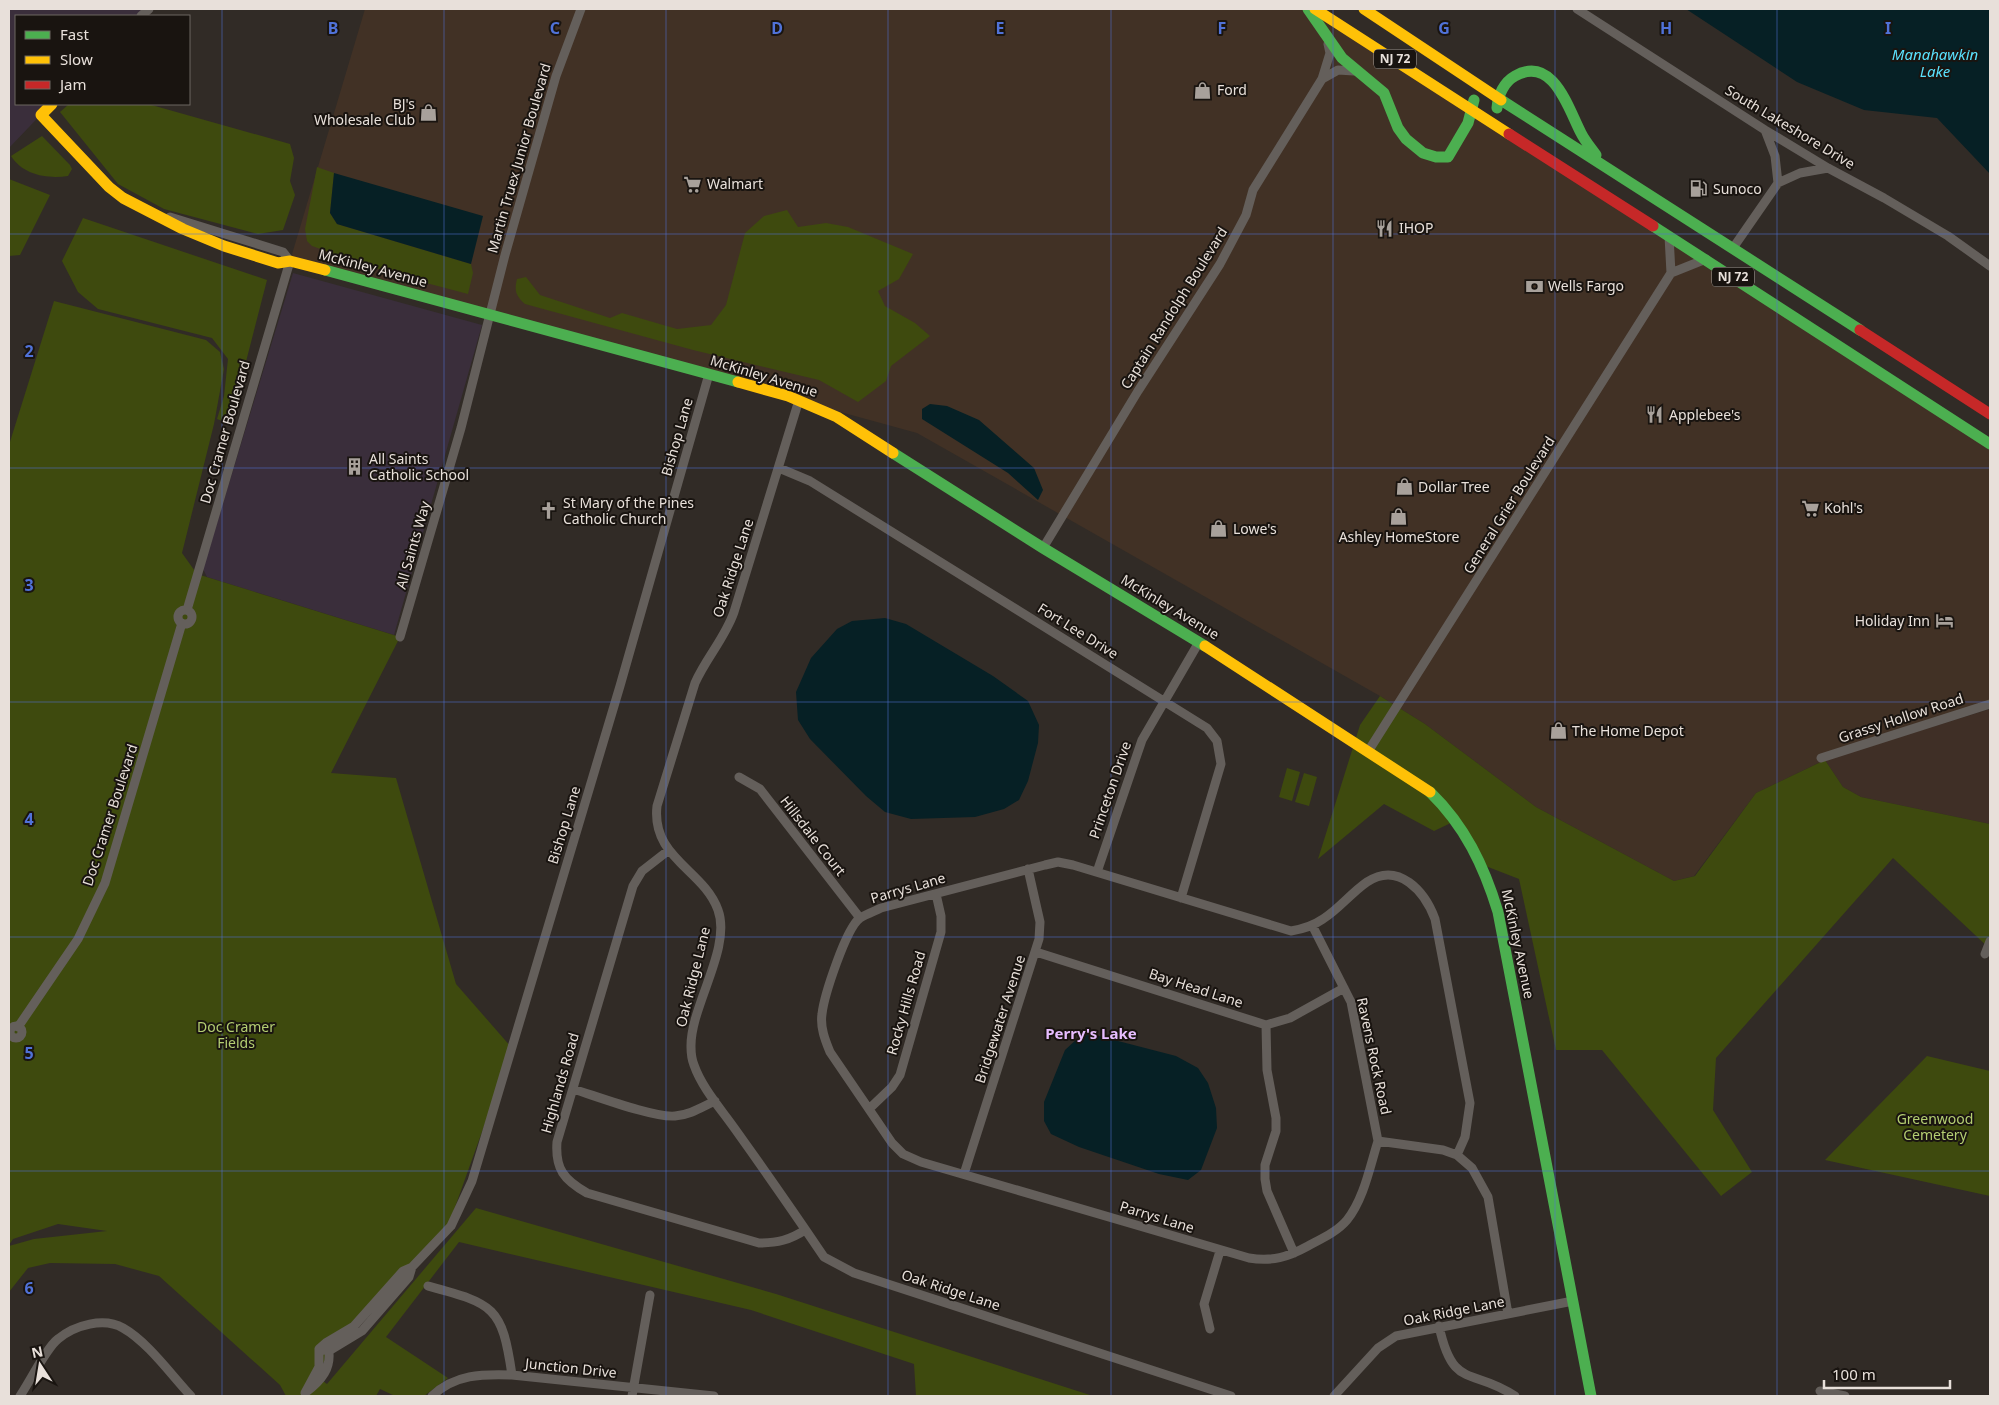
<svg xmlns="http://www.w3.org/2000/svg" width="1999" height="1405" viewBox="0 0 1999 1405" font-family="'Noto Sans',sans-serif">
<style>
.built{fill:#413125}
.industrial{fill:#3f2f26}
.education{fill:#3a2e3b}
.green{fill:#3e4a0e}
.water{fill:#062025}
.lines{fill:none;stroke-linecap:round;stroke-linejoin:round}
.street{stroke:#645f5b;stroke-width:9}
.fast{stroke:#4caf50;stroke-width:11}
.slow{stroke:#ffc107;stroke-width:11}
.jam{stroke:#c62828;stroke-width:11}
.grid{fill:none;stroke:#5072d8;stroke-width:1;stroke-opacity:0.55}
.labels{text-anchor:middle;stroke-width:4;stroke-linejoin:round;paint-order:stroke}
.shield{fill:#191410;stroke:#aaa39d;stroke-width:1}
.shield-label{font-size:12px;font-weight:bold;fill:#e8e0da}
.poi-label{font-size:14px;fill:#e8e0da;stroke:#191410;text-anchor:start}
.street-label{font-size:14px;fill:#e8e0da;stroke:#191410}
.park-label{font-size:14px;fill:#b4ce72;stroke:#191410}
.water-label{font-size:15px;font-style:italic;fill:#5ae1fd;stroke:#191410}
.neighbourhood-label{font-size:15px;font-weight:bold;fill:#e7bdff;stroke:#191410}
.grid-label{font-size:16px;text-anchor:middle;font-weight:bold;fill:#5072d8;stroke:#191410;stroke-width:4;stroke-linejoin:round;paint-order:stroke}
</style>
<rect width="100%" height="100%" fill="#312b26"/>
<path class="built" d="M365 9H1318L1990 445V704L1825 760 1756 793 1694 876 1674 881 1536 807 1425 724 1380 696 917 433 290 261Z"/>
<path class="industrial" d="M1990 709V824L1861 797 1843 787 1825 760Z"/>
<path class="education" d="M9 9H149L141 16H16V104H51L9 148Z
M293 273 482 325 394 635 207 577 203 569Z"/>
<path class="green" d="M69 104H148L290 144 294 158 290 181 295 195 283 230 258 234 164 209 118 184 60 112Z
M42 136 70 165 72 169 68 176C47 179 23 175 11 156Z
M317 167 334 173 330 213 337 224 471 264 473 273 468 294 396 275 312 246 307 241 305 229Z
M9 179 50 195 20 255 9 256Z
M787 210 798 227 826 223 848 227 913 254 899 279 878 291 885 306 915 323 930 336 891 366 886 381 858 402 819 380 693 350 525 304C516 296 514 291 517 279L526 277 540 295 610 318 622 313 677 329 711 325 726 305 745 233 764 216Z
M83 218 267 280 230 424 217 419 224 396 228 359 212 338 98 309 78 292 62 261Z
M54 301 206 340 220 352 224 369 214 424 182 553 197 574 400 637 331 773 396 778 456 984 512 1048 450 1221 313 1374 327 1384 476 1208 776 1294 1093 1396H916L914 1364 751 1310 459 1242 386 1337 448 1378 424 1396H395L380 1389 376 1396H286L280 1385 159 1276 115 1264 50 1263 28 1268 9 1292V1246L34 1239 107 1231 58 1224 13 1239 9 1245V445Z
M1380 696 1425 724 1536 807 1674 881 1695 876 1756 793 1825 760 1843 787 1861 797 1990 824V949L1893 858 1716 1058 1713 1110 1752 1172 1721 1196 1602 1050H1556L1519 879 1483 865 1455 821 1434 831 1384 804 1318 859 1360 725Z
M1287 768 1300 772 1292 801 1279 797Z
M1304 773 1317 777 1309 806 1295 802Z
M1927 1056 1990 1071V1196L1825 1160Z"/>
<path class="water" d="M1686 9H1990V174L1937 118 1864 110 1797 82Z
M334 173 483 216 471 264 337 224 330 213Z
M930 404 947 406 979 420 1034 468 1043 490 1038 500 1008 473 922 419V409Z
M885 618 906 624 993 676 1028 701 1039 725 1038 743 1028 781 1019 800 1004 809 975 817 911 819 885 812 866 796 810 739 798 720 796 692 811 658 837 629 852 621Z
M1091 1034 1176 1056 1198 1068 1208 1083 1216 1108 1217 1128 1201 1170 1188 1180 1159 1174 1079 1147 1051 1134 1044 1121V1102L1065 1050 1078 1038Z"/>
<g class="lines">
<path class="street" d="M1577 9 1765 130 1828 168 1884 198 1948 236 1990 266
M141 16 149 9
M1322 79 1338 70 1354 71
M1765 130 1775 156 1778 183
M170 217 283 252 290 261 187 610
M1669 236 1671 273
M1733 248 1778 183 1800 173 1828 168
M799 400 734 612C725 638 706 658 695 683L657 806C651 858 704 870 718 910 732 948 690 1007 691 1047 691 1052 692 1060 694 1065 702 1088 721 1109 735 1129 765 1171 795 1214 824 1257L854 1273 1231 1396
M779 468 810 481 1207 728 1217 741 1221 764 1181 898
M1043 548 1138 391 1220 264 1246 215 1253 190 1322 79 1330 53 1328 44
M178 617a7 7 0 1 1 14 0a7 7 0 1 1-14 0Z
M400 637 461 428 505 255 556 76 581 9
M1369 750 1671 273 1706 259
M1821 758 1990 704
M739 777 760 789 860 918
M669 850 642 871 633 886 557 1142C555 1169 564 1180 587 1193L759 1243C777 1243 790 1240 805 1230
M1097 872 1142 740 1199 642
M1312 925 1351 1002 1378 1141
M1036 952 1266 1025 1290 1018 1344 988
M1985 954 1990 941
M1266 1025 1267 1070 1276 1118V1131L1265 1165V1179L1267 1191 1294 1253
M10 1032a6 6 0 1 1 12 0a6 6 0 1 1-12 0Z
M18 1027 78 939 105 883 182 623
M573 1089C596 1096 654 1118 675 1116 690 1115 702 1107 715 1101
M869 1109 892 1087 900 1075 941 932V916L936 894
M1378 1141C1370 1166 1364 1199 1347 1220 1337 1232 1321 1239 1308 1246 1288 1257 1272 1262 1249 1258L921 1162 903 1154 892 1143 830 1052C825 1040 820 1027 822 1014 824 996 846 928 860 918 866 914 875 911 881 908L1045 865 1058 862 1073 865 1291 931C1303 929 1313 926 1323 919 1339 909 1351 893 1367 882 1399 861 1425 892 1435 919L1470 1103 1465 1137 1457 1155
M1378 1141 1443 1150 1457 1155 1472 1168 1488 1197 1508 1314
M964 1174 1039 939 1040 922 1028 869
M412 1267 451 1226 472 1181 620 686 709 374
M412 1267 409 1277 362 1331 329 1351 319 1349 327 1342 354 1326 403 1271Z
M428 1286C494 1304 502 1306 512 1375
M1439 1326C1453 1391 1472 1367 1515 1396
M1210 1329 1204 1304 1220 1251
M319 1349V1367L305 1393C321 1381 333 1368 328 1346
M1820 1391 1845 1396
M20 1396C29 1383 47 1347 58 1339 75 1325 104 1317 123 1328 148 1342 172 1376 191 1396
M432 1396C455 1374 482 1374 512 1375L714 1396
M632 1396 650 1295
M1334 1396 1378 1348 1396 1336 1573 1301"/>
<path class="fast" d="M1308 9 1342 58 1384 93 1398 128 1406 139 1423 153 1436 157H1448L1468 123 1474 100
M1501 100 1860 330
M1497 108C1498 95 1504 82 1515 76 1553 55 1568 108 1581 133 1585 141 1591 148 1596 155
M1653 226 1990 444
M325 270 738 382
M893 453 1043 548 1205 646
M1430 792C1465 826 1484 866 1498 912L1591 1396"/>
<path class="slow" d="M1315 9 1509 134
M1364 9 1501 100
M52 104 41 115 109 187 123 198 183 229 224 246 278 263 290 261 325 270
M738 382 788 396 837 417 893 453
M1205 646 1430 792"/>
<path class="jam" d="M1509 134 1653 226
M1860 330 1990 414"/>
</g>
<path class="grid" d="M222 9V1396M444 9V1396M666 9V1396M888 9V1396M1111 9V1396M1333 9V1396M1555 9V1396M1777 9V1396M9 234H1990M9 468H1990M9 702H1990M9 937H1990M9 1171H1990"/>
<defs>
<symbol id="shop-bare" viewBox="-9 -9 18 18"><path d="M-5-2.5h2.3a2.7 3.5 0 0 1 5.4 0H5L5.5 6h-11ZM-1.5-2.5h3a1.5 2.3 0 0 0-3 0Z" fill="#a8a19b" stroke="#191410" stroke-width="2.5" paint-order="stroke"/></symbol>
<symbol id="supermarket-bare" viewBox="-9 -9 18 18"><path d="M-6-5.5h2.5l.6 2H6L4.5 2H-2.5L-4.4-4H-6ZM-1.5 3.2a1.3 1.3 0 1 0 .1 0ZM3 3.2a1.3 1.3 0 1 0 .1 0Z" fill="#a8a19b" stroke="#191410" stroke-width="2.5" paint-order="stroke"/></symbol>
<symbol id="fuel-bare" viewBox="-9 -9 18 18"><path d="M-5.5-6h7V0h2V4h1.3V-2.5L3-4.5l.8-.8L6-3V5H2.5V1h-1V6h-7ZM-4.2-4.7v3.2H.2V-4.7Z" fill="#a8a19b" stroke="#191410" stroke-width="2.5" paint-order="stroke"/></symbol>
<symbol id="restaurant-bare" viewBox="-9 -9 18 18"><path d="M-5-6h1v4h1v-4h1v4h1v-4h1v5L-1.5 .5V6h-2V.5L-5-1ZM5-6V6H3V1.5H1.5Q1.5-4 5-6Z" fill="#a8a19b" stroke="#191410" stroke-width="2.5" paint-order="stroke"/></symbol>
<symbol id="bank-bare" viewBox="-9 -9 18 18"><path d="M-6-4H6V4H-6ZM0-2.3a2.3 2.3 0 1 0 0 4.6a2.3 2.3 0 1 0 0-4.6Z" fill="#a8a19b" stroke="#191410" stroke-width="2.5" paint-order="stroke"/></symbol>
<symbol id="building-bare" viewBox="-9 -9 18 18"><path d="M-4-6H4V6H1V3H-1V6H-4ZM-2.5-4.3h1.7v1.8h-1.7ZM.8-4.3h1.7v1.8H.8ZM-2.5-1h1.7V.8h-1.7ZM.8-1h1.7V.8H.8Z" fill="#a8a19b" stroke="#191410" stroke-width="2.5" paint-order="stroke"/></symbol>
<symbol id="church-bare" viewBox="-9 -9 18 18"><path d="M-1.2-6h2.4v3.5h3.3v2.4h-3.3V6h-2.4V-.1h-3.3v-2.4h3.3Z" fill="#a8a19b" stroke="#191410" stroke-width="2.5" paint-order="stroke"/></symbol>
<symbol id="hotel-bare" viewBox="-9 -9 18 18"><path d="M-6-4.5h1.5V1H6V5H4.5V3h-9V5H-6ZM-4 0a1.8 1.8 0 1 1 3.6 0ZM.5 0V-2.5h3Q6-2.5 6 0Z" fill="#a8a19b" stroke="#191410" stroke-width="2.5" paint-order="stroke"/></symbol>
</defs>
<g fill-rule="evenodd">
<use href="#shop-bare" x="1190" y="78" width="25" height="25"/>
<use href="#shop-bare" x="416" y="100" width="25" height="25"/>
<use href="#supermarket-bare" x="680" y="172" width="25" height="25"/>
<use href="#fuel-bare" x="1686" y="176" width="25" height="25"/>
<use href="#restaurant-bare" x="1372" y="216" width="25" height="25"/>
<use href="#bank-bare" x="1522" y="274" width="25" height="25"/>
<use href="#restaurant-bare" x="1642" y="402" width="25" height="25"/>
<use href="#building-bare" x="342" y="454" width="25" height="25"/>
<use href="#shop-bare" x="1392" y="474" width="25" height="25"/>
<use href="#supermarket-bare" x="1798" y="496" width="25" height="25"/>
<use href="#church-bare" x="536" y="498" width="25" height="25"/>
<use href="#shop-bare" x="1386" y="504" width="25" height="25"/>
<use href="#shop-bare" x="1206" y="516" width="25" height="25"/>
<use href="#hotel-bare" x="1932" y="608" width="25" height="25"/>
<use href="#shop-bare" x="1546" y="718" width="25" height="25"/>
</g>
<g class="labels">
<g class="shield">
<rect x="1374" y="49.5" width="42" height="19" rx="4"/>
<rect x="1712" y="267.5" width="42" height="19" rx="4"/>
</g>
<g class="shield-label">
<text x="1395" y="63">NJ 72</text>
<text x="1733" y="281">NJ 72</text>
</g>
<g class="poi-label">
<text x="1217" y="95">Ford</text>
<text x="415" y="109" text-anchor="end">BJ's<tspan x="415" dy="16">Wholesale Club</tspan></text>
<text x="707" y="189">Walmart</text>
<text x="1713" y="194">Sunoco</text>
<text x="1399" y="233">IHOP</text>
<text x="1548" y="291">Wells Fargo</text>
<text x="1669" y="420">Applebee's</text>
<text x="369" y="464">All Saints<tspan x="369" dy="16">Catholic School</tspan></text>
<text x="1418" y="492">Dollar Tree</text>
<text x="563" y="508">St Mary of the Pines<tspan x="563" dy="16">Catholic Church</tspan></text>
<text x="1824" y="513">Kohl's</text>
<text x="1233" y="534">Lowe's</text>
<text x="1399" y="542" text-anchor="middle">Ashley HomeStore</text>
<text x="1930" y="626" text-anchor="end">Holiday Inn</text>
<text x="1572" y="736">The Home Depot</text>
</g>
<g class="street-label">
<text transform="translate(1790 127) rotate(31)" y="5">South Lakeshore Drive</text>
<text transform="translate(519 158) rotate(-74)" y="5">Martin Truex Junior Boulevard</text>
<text transform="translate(373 268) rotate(15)" y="5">McKinley Avenue</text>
<text transform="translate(1174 308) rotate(-58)" y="5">Captain Randolph Boulevard</text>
<text transform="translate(764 376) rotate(17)" y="5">McKinley Avenue</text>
<text transform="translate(225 432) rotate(-74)" y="5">Doc Cramer Boulevard</text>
<text transform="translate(677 437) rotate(-74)" y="5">Bishop Lane</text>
<text transform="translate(1509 505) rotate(-58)" y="5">General Grier Boulevard</text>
<text transform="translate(413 545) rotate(-74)" y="5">All Saints Way</text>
<text transform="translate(733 568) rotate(-72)" y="5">Oak Ridge Lane</text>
<text transform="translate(1170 607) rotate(31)" y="5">McKinley Avenue</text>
<text transform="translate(1078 631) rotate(32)" y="5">Fort Lee Drive</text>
<text transform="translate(1901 718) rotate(-18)" y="5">Grassy Hollow Road</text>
<text transform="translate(1110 790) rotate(-71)" y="5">Princeton Drive</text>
<text transform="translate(110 815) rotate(-72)" y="5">Doc Cramer Boulevard</text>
<text transform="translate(564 825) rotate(-73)" y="5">Bishop Lane</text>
<text transform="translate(813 836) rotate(52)" y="5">Hillsdale Court</text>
<text transform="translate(908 888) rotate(-16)" y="5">Parrys Lane</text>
<text transform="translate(1518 944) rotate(78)" y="5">McKinley Avenue</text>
<text transform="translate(693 977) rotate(-76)" y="5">Oak Ridge Lane</text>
<text transform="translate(1196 988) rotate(18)" y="5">Bay Head Lane</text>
<text transform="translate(906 1003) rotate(-74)" y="5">Rocky Hills Road</text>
<text transform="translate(1000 1019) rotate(-72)" y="5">Bridgewater Avenue</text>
<text transform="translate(1374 1056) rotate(78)" y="5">Ravens Rock Road</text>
<text transform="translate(560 1083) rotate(-74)" y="5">Highlands Road</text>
<text transform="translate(1157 1217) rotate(17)" y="5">Parrys Lane</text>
<text transform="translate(951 1290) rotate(18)" y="5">Oak Ridge Lane</text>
<text transform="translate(1454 1311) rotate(-11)" y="5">Oak Ridge Lane</text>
<text transform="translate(571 1368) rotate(6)" y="5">Junction Drive</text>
</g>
<g class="park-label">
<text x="236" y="1032">Doc Cramer<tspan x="236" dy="16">Fields</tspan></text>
<text x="1935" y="1124">Greenwood<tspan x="1935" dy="16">Cemetery</tspan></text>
</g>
<g class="water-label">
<text x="1935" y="60">Manahawkin<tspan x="1935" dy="17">Lake</tspan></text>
</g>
<g class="neighbourhood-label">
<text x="1091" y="1039">Perry's Lake</text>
</g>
</g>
<g class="grid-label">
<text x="333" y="34">B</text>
<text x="555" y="34">C</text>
<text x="777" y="34">D</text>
<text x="1000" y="34">E</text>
<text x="1222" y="34">F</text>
<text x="1444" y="34">G</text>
<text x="1666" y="34">H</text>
<text x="1888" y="34">I</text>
<text x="29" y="357">2</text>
<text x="29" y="591">3</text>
<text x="29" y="825">4</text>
<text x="29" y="1059">5</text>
<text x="29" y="1294">6</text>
</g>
<rect width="1999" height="1405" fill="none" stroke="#e8e0da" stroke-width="20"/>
<rect x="15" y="15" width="175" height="90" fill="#191410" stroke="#6c6661"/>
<rect x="25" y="31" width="25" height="8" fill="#4caf50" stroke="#6c6661"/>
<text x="60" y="40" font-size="15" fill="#e8e0da">Fast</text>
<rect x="25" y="56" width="25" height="8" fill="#ffc107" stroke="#6c6661"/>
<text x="60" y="65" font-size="15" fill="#e8e0da">Slow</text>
<rect x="25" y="81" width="25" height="8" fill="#c62828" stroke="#6c6661"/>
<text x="60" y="90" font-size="15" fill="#e8e0da">Jam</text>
<g transform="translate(40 1365) rotate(348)" stroke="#191410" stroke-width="4" paint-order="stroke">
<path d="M0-4L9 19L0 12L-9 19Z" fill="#e8e0da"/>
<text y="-8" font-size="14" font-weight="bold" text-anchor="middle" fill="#e8e0da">N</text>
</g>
<path d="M1824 1380v8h126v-8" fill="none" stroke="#e8e0da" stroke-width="2.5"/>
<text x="1832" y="1380" font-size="15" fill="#e8e0da" stroke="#191410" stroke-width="4" paint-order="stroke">100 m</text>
</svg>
